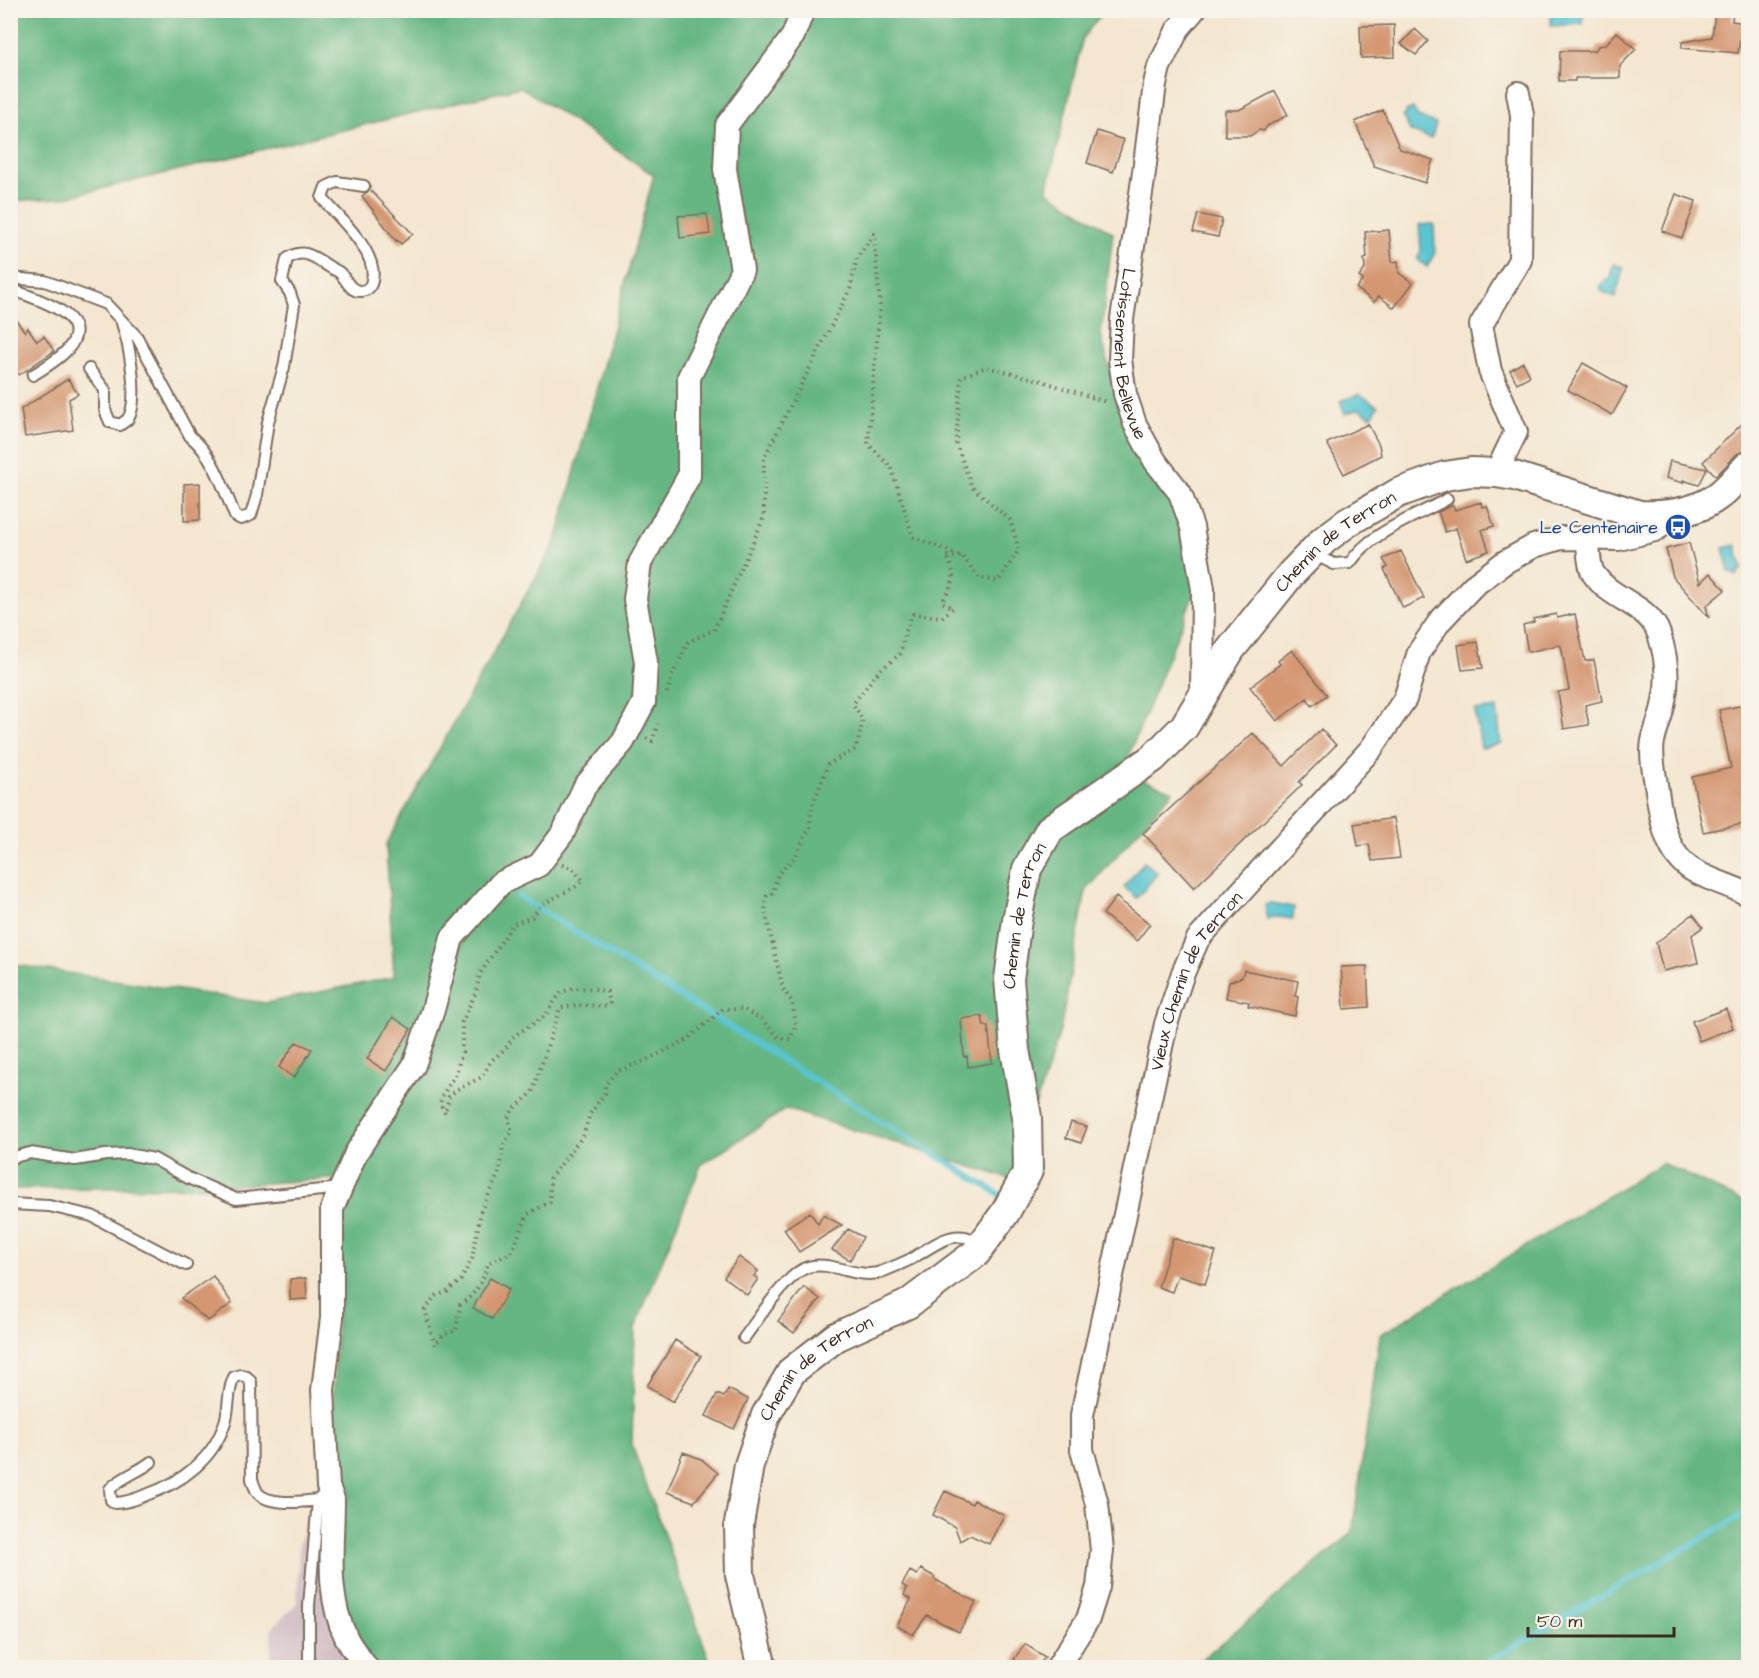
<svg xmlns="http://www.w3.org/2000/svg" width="1759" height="1678" viewBox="0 0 1759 1678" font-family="'Architects Daughter',sans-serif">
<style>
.industrial{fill:#d2bec5}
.forest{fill:#65b682;stroke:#507050;stroke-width:1.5}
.water{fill:#59c5d2;stroke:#4a7878;stroke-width:1.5}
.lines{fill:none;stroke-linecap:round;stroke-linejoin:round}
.stream{stroke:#59c5d2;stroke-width:6}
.building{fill:#d49772}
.service-casing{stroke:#7c6c5c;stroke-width:14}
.minor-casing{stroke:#7c6c5c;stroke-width:26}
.tertiary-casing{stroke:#7c6c5c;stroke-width:32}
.path{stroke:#7c6c5c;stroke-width:4;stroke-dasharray:1.5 4.5;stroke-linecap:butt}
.service{stroke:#fff;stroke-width:10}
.minor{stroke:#fff;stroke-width:22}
.tertiary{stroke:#fff;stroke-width:28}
.labels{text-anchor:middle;stroke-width:4.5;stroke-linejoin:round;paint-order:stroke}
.street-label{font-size:18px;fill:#3b2a1e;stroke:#f7f3e8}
.transit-label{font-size:18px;fill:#164399;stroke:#f7f3e8;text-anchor:end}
</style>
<rect width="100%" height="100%" fill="#f7f3e8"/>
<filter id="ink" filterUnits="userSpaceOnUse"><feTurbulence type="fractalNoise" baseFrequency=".0167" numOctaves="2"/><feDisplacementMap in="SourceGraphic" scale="12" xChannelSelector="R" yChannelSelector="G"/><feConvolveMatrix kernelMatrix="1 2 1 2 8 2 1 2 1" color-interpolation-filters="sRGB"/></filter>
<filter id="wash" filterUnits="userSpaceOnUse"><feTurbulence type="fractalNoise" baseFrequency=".008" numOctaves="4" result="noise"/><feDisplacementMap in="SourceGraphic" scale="24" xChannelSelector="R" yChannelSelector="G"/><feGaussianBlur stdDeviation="1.35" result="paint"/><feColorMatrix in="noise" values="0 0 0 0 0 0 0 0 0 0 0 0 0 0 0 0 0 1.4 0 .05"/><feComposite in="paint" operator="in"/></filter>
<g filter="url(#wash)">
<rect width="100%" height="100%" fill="#f4e6d0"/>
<path class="industrial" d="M308 1512 327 1514 360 1667 271 1668V1629L297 1603 299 1546Z"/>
<path class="forest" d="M11 11H1104L1083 37 1047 191 1113 233 1101 335 1124 427 1173 504 1196 589 1122 772 1173 791 1086 891 1060 1031 1011 1179 786 1109 701 1165 635 1328 632 1445 712 1667H360L326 1550 342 1217 361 1177 208 1187 11 1189 10 964 265 1003 394 977 386 844 556 541 654 175 521 87 63 198 11 201Z
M1662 1163 1748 1204V1667H1199L1202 1659 1352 1533 1380 1335Z"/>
<path class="water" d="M1551 11H1583V24L1551 26Z
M1413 108 1418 117 1436 124 1431 139 1410 131 1403 116 1407 114 1406 111Z
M1434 224 1435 252 1427 267 1417 259 1421 251 1419 225Z
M1613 264 1624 267 1615 297 1601 291 1600 285 1610 278Z
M1360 394 1378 406 1372 417 1359 409 1345 414 1340 401Z
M1736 545 1742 569 1740 570 1737 576 1729 572 1723 548Z
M1497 708 1501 744 1481 748 1475 711Z
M1144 862 1158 873 1137 898 1124 887Z
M1272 903 1294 907 1293 919 1279 917 1267 919 1265 905Z"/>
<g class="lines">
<path class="stream" d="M518 896 1002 1196
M1477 1668 1748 1512"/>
</g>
<g id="blocks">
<path class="building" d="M1715 10H1733L1732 21 1745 23 1743 40H1740L1738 53 1682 48V42L1712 37Z
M1394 25 1395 57 1361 58 1360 26Z
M1415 29 1428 41 1416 55 1401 44Z
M1617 32 1636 49 1620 66V78H1575V81H1559L1560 51H1595L1598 46 1605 45Z
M1275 91 1288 115 1267 126 1264 131 1259 130 1250 136H1225V110H1239Z
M1383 110 1400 149 1433 160 1425 183 1374 166 1355 122Z
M1097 131 1124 140 1113 172 1087 163Z
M370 190 413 234 401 244 397 240 396 241 362 196Z
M1676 194 1696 201 1682 238 1662 231Z
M707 214 710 234 680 238 678 216Z
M1198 214 1222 219 1218 237 1193 232Z
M1389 230 1392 262 1398 261 1399 273 1413 283 1394 308 1379 296 1374 302 1356 288 1363 280 1359 277 1365 269 1364 259 1367 258 1365 232Z
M10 312 25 332 28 328 37 341 44 336 54 351 19 375 10 363Z
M1523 362 1530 376 1517 383 1510 370Z
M1583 363 1627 388 1612 415 1568 390Z
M68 379 78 394 69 399 73 430 25 437 21 409Z
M1749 417V450L1737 454 1716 476 1703 462Z
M1368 424 1379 445 1381 455 1344 474 1327 443Z
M1670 461 1707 469 1699 485 1683 480V483L1666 478Z
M200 483V520L184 521V484Z
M1481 502 1482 507 1487 506 1494 526 1482 530 1489 551 1466 559 1456 528 1445 532 1438 512 1453 505 1455 510Z
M1689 543 1700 583 1710 573 1725 590 1706 606 1709 618 1673 577 1666 549Z
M1401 551 1424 598 1403 608 1384 569 1388 567 1383 559Z
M1556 614 1557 618 1575 614 1585 661 1594 660 1602 701 1585 705 1589 725 1564 729 1558 692 1569 690 1561 646 1558 645 1528 652 1523 625 1534 622 1533 619Z
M1478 642 1483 668 1462 670 1458 645Z
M1292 650 1327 695 1312 706 1307 698 1277 721 1250 687 1280 664 1278 661Z
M1749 704V823L1703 832 1692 777 1731 768 1719 710Z
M1321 729 1336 745 1299 782 1302 785 1194 888 1143 833 1253 733 1284 766Z
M1394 818 1400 858 1372 861 1369 844 1358 846 1354 824Z
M1116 897 1150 924 1137 941 1103 914Z
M1693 914 1703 927 1692 935 1698 963 1663 971 1656 943Z
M1367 966 1369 1007 1344 1009 1341 967Z
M1244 970 1298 981 1295 996 1298 997 1295 1016 1248 1006 1249 1002 1226 998 1229 982 1242 977Z
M1726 1009 1733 1028 1699 1041 1692 1021Z
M982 1016 984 1026H988L992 1063 968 1067 967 1056 964 1057 961 1019Z
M393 1017 411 1029 386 1071 367 1059Z
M296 1042 312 1049 294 1078 279 1067Z
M1071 1122 1087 1127 1081 1143 1066 1138Z
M810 1212 818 1224 823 1215 842 1225 799 1252 784 1229Z
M848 1229 863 1237 850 1260 832 1250Z
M1173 1238 1216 1252 1205 1284 1178 1276 1172 1292 1158 1287Z
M739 1257 758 1271 754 1276 758 1279 747 1295 724 1277Z
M213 1276 232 1303 208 1321 181 1298Z
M306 1278 307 1299 290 1300V1279Z
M490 1278 509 1289 492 1319 473 1308Z
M804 1287 820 1299 794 1333 778 1321Z
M675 1340 701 1356 673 1402 647 1386Z
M728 1389 748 1399 734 1429 706 1416 717 1394 724 1397Z
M683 1452 701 1459 718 1473 694 1502 667 1492Z
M945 1491 972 1504 974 1500 1004 1515 989 1544 970 1535 960 1541 955 1527 933 1515Z
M921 1569 935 1577 934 1579 976 1602 959 1632 927 1615 913 1635 897 1626 911 1599 904 1595 907 1588 902 1585 910 1571 917 1575Z
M1025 1644 1045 1657 1037 1668H1025L1014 1659Z"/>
</g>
</g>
<g filter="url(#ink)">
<use href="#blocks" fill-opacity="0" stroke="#7c6c5c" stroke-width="1.5"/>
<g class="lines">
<defs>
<path id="service" d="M10 278 45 281 106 304 137 337 190 436C214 456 223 487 235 516L241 519 251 515 257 495 268 422 284 367 294 305 290 293 282 281 287 259C303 247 314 257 328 266 332 269 337 270 340 273 345 278 347 284 352 288 358 293 368 292 371 284 382 255 339 218 322 198L326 187 337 182 364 186
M10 289C33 298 99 315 67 350 58 360 44 368 33 375
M89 369 105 390V410L110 422 120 425C121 424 127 420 128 419 140 399 129 344 122 323
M1314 554 1334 564 1350 563C1371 531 1414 518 1447 499
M10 1158 30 1153 75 1160 106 1155 127 1154 154 1159 188 1178 236 1199 341 1188
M10 1204 49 1206 92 1216 186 1265
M744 1338C757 1321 787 1273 808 1267 832 1260 857 1280 881 1272 891 1268 901 1264 911 1259 926 1251 946 1233 965 1237 971 1238 976 1243 981 1246
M151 1462C139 1472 121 1477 110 1489L111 1500 115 1503C126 1503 136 1499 146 1495 181 1483 214 1459 225 1422 230 1408 227 1390 234 1377L241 1375 247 1377 251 1382 252 1479C253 1483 255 1488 257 1492 268 1506 302 1502 318 1500
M309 1668V1606L318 1500 322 1496"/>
<g id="minor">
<path id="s1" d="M1194 10 1178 29 1159 67 1155 84 1143 180 1122 319 1120 360 1125 394 1135 424 1155 461 1180 493 1192 527 1203 589 1202 696"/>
<path d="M1496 473 1516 432 1490 371 1481 325 1520 260 1522 115 1518 93"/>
<path d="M1587 537C1589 547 1588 564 1593 573 1611 601 1648 603 1659 634 1666 655 1669 679 1664 701 1662 715 1656 727 1653 741 1650 757 1655 775 1657 791 1661 819 1666 855 1694 871 1710 880 1731 886 1748 894"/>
<path d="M367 1668C360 1658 351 1648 346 1637 325 1595 333 1544 333 1499L328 1487 323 1390 332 1318V1209L356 1153 414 1065 433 1010 452 938 501 883 539 865 563 833 585 786 623 742 644 702 646 662 635 599 640 563 689 476V377L742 270 725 169 727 125 793 36 803 10"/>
<path id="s2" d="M1057 1668 1088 1619 1098 1587 1102 1550 1097 1504 1082 1450V1415L1166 1024 1183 973 1198 939 1371 749 1405 699 1419 652 1440 621 1473 586 1505 562 1534 546 1561 538 1619 539 1655 530 1681 513"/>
</g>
<g id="tertiary">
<path id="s3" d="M762 1668 740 1575 739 1524 749 1465 766 1415 792 1371 836 1337 908 1304 976 1253 1005 1213 1028 1171 1027 1117 1015 1050 1009 979 1017 920 1027 869 1050 829 1153 758 1184 727 1231 649 1291 574 1324 540 1348 522 1398 493 1445 476 1471 472 1496 473 1514 476 1640 515C1667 516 1696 513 1718 496 1729 488 1739 475 1748 466"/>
</g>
</defs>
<use href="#service" class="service-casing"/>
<use href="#minor" class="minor-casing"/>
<use href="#tertiary" class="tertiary-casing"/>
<path class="path" d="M667 693 672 676 688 642 714 630 764 517V458L850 289 857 258 874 234 880 307 868 444 891 467 913 537 963 557 979 578 998 581 1019 550 1010 520 972 487 956 443 961 377 986 367 1039 380 1106 402
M646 738 652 741 658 724
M562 865 572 868 583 880 577 886 541 905 532 917 513 924 491 957 480 974 476 992 462 1022V1052L456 1074 443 1094 440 1103 445 1113 449 1097 456 1090 482 1077 491 1061 505 1049 514 1036 545 1016 561 992 575 988 597 989 607 992 610 1003 606 1006 577 1005 560 1008 532 1093 512 1111 508 1118 512 1131 503 1146 499 1173 481 1211 472 1259 461 1280 447 1292 435 1296 425 1310 435 1345 444 1334 456 1331 460 1305C476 1294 483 1281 488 1263L511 1253 528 1214 550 1202V1178L583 1136 590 1114 605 1093V1085L617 1071 644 1061 687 1040 723 1009H743L761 1019 779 1038 790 1039 796 1024 792 1002 783 989 765 911 767 896 773 893 778 874 795 857 810 827 811 810 828 764 856 749 863 720 853 704 878 672 900 654 906 630 913 614 942 617 953 608 942 602C954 582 958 577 946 556L963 557"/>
<use href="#service" class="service"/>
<use href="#minor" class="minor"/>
<use href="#tertiary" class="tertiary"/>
</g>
</g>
<defs>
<symbol id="bus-disc" viewBox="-11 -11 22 22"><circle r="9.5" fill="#1a4fb4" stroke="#f7f3e8"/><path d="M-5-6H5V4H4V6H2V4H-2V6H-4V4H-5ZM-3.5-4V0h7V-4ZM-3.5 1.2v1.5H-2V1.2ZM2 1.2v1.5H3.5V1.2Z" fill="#fff"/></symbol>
</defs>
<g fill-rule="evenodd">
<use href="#bus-disc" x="1663" y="512" width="30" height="30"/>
</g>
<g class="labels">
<g class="street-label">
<text dy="6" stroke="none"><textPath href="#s1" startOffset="358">Lotissement Bellevue</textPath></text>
<text dy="6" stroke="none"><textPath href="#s3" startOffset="1390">Chemin de Terron</textPath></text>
<text dy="6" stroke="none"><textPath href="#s3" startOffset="886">Chemin de Terron</textPath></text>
<text dy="6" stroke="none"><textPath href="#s2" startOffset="718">Vieux Chemin de Terron</textPath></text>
<text dy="6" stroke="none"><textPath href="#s3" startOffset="330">Chemin de Terron</textPath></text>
</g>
<g class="transit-label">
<text x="1658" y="533">Le Centenaire</text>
</g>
</g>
<rect width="1759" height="1678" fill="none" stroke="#f7f3e8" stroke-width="36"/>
<path d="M1528 1627v9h146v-9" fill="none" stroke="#3b2a1e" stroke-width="3"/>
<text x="1537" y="1627" font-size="18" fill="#3b2a1e" stroke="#f7f3e8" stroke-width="4.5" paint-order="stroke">50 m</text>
</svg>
